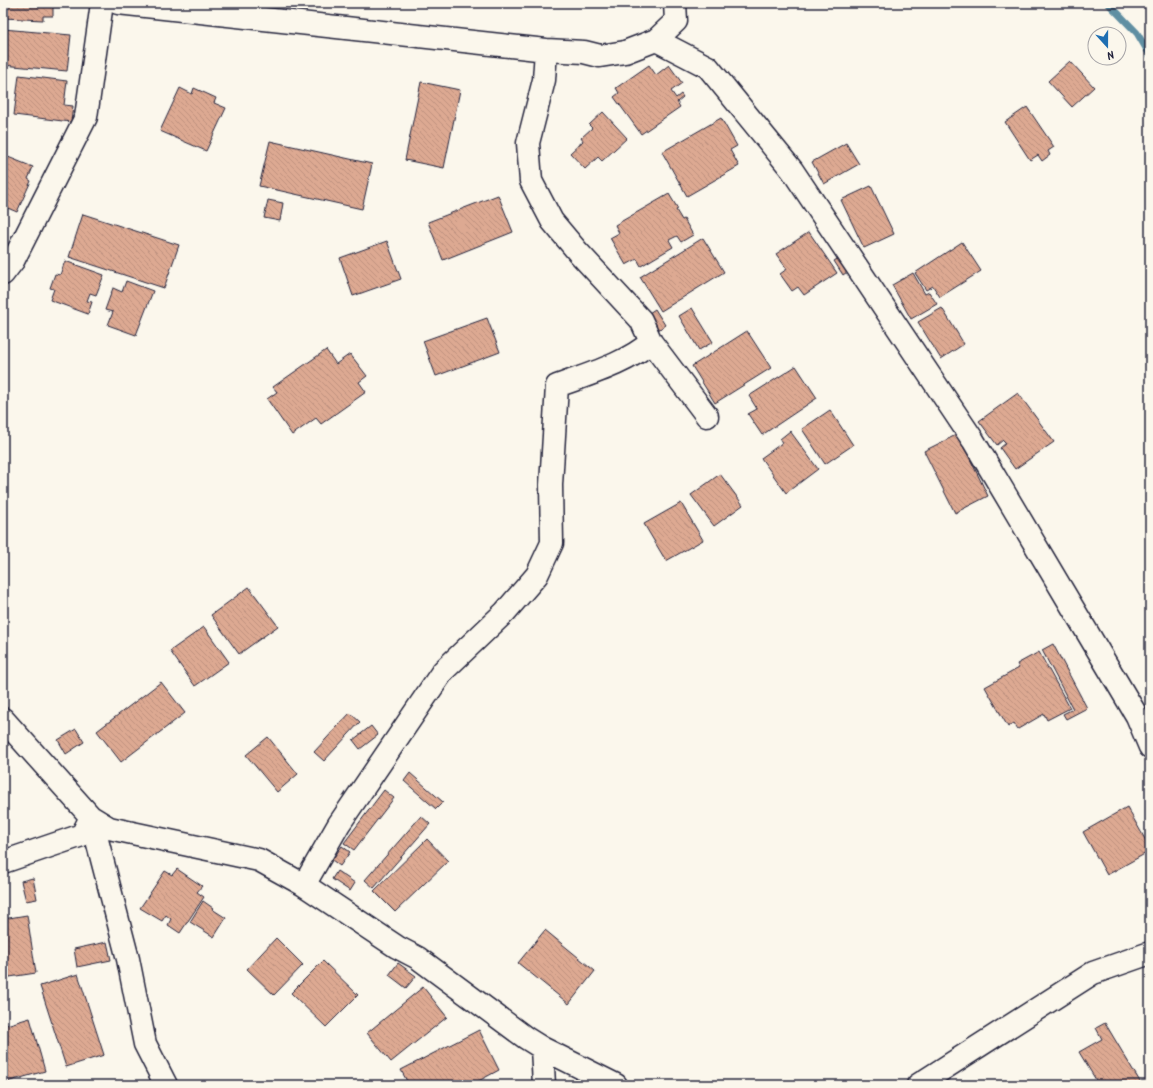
<svg xmlns="http://www.w3.org/2000/svg" width="1153" height="1088" viewBox="0 0 1153 1088" font-family="Kalam,sans-serif">
<style>
.lines{fill:none;stroke-linecap:round;stroke-linejoin:round}
.stream{stroke:#608fa2;stroke-width:7}
.building{fill:url(#building-back-hatch);stroke:#22223b}
.minor-casing{stroke:#22223b;stroke-width:25}
.minor{stroke:#fbf7ec;stroke-width:22}
</style>
<defs>
<pattern id="building-back-hatch" width="6" height="6" patternUnits="userSpaceOnUse"><rect width="6" height="6" fill="#dda992"/><path d="M-1 5l2 2M0 0l6 6M5-1l2 2" fill="none" stroke="#bd917f"/></pattern>
</defs>
<rect width="100%" height="100%" fill="#fbf7ec"/>
<filter id="ink" filterUnits="userSpaceOnUse"><feTurbulence type="fractalNoise" baseFrequency=".025" numOctaves="2"/><feDisplacementMap in="SourceGraphic" scale="8" xChannelSelector="R" yChannelSelector="G"/><feConvolveMatrix kernelMatrix="1 2 1 2 8 2 1 2 1" color-interpolation-filters="sRGB"/></filter>
<g filter="url(#ink)">
<g class="lines">
<path class="stream" d="M1108 3 1137 33 1150 55"/>
</g>
<path class="building" d="M3 3H63V7H53V16H43V20L3 18Z
M3 29 71 35 67 71 3 65Z
M1070 61 1094 87 1072 107 1048 81Z
M649 65 656 75 669 65 682 83 671 91 676 98 681 94 683 97 677 102 680 107 641 134 614 97 619 93 616 88Z
M19 75 67 81 64 105 73 106 71 122 14 115Z
M421 82 460 90 444 168 405 160Z
M180 88 192 94 194 88 216 98 214 103 226 108 206 151 160 131Z
M1027 107 1054 147 1048 151 1050 155 1042 161 1038 155 1030 160 1005 122Z
M603 112 627 138 602 161 598 157 585 169 570 153 583 141 581 138 592 128 589 125Z
M721 118 737 146 730 150 739 166 687 196 662 152Z
M270 141 372 164 362 209 259 186Z
M846 143 859 164 824 184 812 162Z
M3 155 33 167 28 179 31 181 17 212 3 206Z
M871 186 894 234 864 248 841 200Z
M669 194 678 209 676 210 682 220 684 219 693 235 681 242 677 236 669 240 673 247 641 266 637 259 626 265 610 238 619 233 615 225Z
M498 195 513 232 443 260 428 222Z
M268 200 283 203 280 221 264 218Z
M83 214 179 245 164 288 69 257Z
M809 232 837 273 804 295 798 287 792 291 780 274 787 269 776 254Z
M703 238 724 272 661 311 640 277Z
M387 241 401 279 353 296 340 258Z
M962 242 981 271 940 297 933 286 926 290 915 273Z
M845 254 854 267 843 275 834 261Z
M65 261 104 275 96 295 90 293 87 301 92 302 88 314 50 300 54 289 50 288 55 274 60 275Z
M913 273 925 294 929 292 937 304 911 319 892 285Z
M126 281 153 291 136 335 108 325 113 312 105 310 113 288 122 292Z
M692 308 713 342 699 350 679 316Z
M942 308 964 344 941 359 918 322Z
M655 309 665 325 657 331 646 315Z
M487 318 500 352 436 376 423 341Z
M747 331 771 368 715 403 692 366Z
M326 350 336 364 350 354 367 376 359 382 366 392 321 424 316 418 292 435 267 399 277 392 273 387Z
M796 366 817 398 762 435 748 414 757 409 749 396Z
M1018 393 1054 442 1015 469 1000 448 1006 443 1003 440 997 445 979 421Z
M830 410 853 445 825 464 802 429Z
M790 431 818 469 786 493 761 458 782 443 780 439Z
M958 434 988 496 955 513 924 451Z
M720 474 743 505 714 526 691 495Z
M681 503 703 540 666 561 644 524Z
M249 587 278 626 239 654 211 615Z
M204 627 229 662 195 686 170 651Z
M1053 644 1087 708 1066 719 1063 714 1073 709 1042 650Z
M1039 652 1070 708 1047 720 1044 714 1018 729 1014 723 1008 727 985 687 1019 668 1017 664Z
M161 682 185 713 121 762 97 731Z
M350 713 360 722 324 761 314 752Z
M371 726 378 735 360 749 353 740Z
M76 729 84 742 66 754 58 740Z
M268 737 298 774 277 792 246 755Z
M410 773 443 802 436 809 404 781Z
M384 790 394 798 354 850 344 843Z
M1127 807 1150 848V851L1107 875 1083 832Z
M421 816 430 824 374 888 365 880Z
M427 839 448 861 395 912 374 891Z
M342 846 350 852 340 866 332 860Z
M177 869 202 886 197 892 204 897 180 933 168 925 171 919 166 915 162 921 140 908 165 871 172 875Z
M337 871 355 883 350 891 332 879Z
M33 878 37 899 26 901 21 881Z
M203 901 213 908 212 909 226 918 214 937 190 922Z
M27 915 36 973 3 978V919Z
M545 930 595 971 569 1004 518 963Z
M276 938 303 965 274 995 247 969Z
M107 942 111 960 77 967 74 949Z
M323 961 358 995 326 1027 291 993Z
M398 963 416 976 406 988 389 975Z
M78 974 104 1055 66 1067 40 986Z
M423 987 447 1017 391 1062 367 1033Z
M30 1018 45 1071 3 1083V1026Z
M1105 1023 1142 1085H1099L1079 1052 1102 1039 1096 1028Z
M479 1030 499 1070 471 1085H409L401 1070Z"/>
<g class="lines">
<defs>
<path id="minor" d="M118 3 546 50 584 52 600 56 625 52 656 40 676 21 675 3
M656 40 708 67 792 170 973 440 1137 716 1150 747
M3 274 13 261 86 117 102 3
M651 342 707 416
M3 719 91 817 109 828 259 860 304 885 397 947 418 958 526 1038 542 1048 616 1085
M91 817 128 959 145 1044 166 1085
M3 862 82 835 91 817
M304 885 339 824 443 671 505 612 537 575 552 543 551 485 557 386C589 374 626 364 651 342L641 320 578 252 552 221 531 181 528 143 544 80 546 50
M542 1048 544 1085
M918 1085 1093 973 1150 953"/>
</defs>
<use href="#minor" class="minor-casing"/>
<use href="#minor" class="minor"/>
</g>
</g>
<rect width="1153" height="1088" fill="none" stroke="#fbf7ec" stroke-width="16"/>
<rect x="8" y="8" width="1137" height="1072" fill="none" stroke="#22223b" stroke-width="1.5" filter="url(#ink)"/>
<g transform="translate(1107 46) rotate(159)"><circle r="19" fill="#fbf7ec" stroke="#a4a2a5"/>
<path d="M0-3L7 15L0 10L-7 15Z" fill="#1f6fb2"/>
<text y="-6" font-size="11" font-weight="bold" text-anchor="middle" fill="#22223b">N</text>
</g>
</svg>
